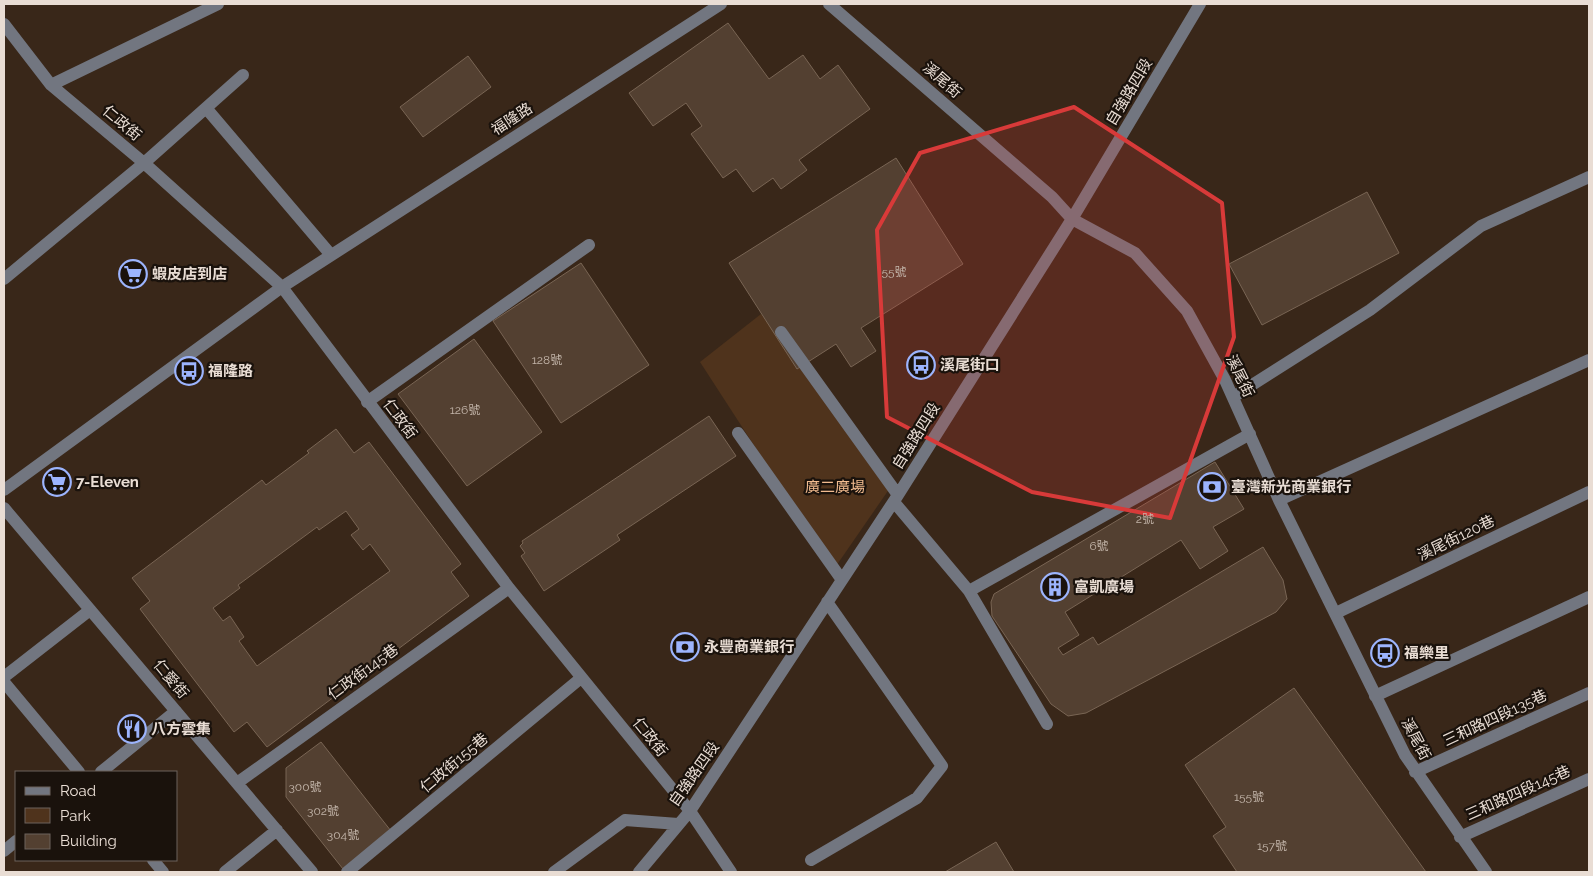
<svg xmlns="http://www.w3.org/2000/svg" width="1593" height="876" viewBox="0 0 1593 876" font-family="Raleway,'Noto Sans TC',sans-serif">
<style>
.green{fill:#4f331c}
.building{fill:#534031;stroke:#796554;fill-rule:evenodd}
.lines{fill:none;stroke-linecap:round;stroke-linejoin:round}
.minor{stroke:#727680;stroke-width:12}
.marked{fill:#d83a39;fill-opacity:0.2;stroke:#d83a39;stroke-width:4;stroke-linejoin:round}
.labels{text-anchor:middle;stroke-width:4.5;stroke-linejoin:round;paint-order:stroke}
.number-label{font-size:12px;fill:#c4b6ab}
.street-label{font-size:15px;fill:#e9ddd4;stroke:#1a120c}
.poi-label{font-size:15px;font-weight:bold;fill:#e9ddd4;stroke:#1a120c;text-anchor:start}
.park-label{font-size:15px;fill:#f2bb8f;stroke:#1a120c}
</style>
<rect width="100%" height="100%" fill="#392719"/>
<path class="green" d="M761 314 892 485 834 569 700 362Z"/>
<path class="building" d="M728 23 769 79 803 55 820 79 838 65 870 109 799 160 807 170 781 189 773 178 753 192 736 169 723 178 691 134 702 126 686 103 653 126 629 93Z
M468 56 491 87 423 137 400 107Z
M896 158 963 264 861 328 876 351 851 367 836 344 797 369 729 263Z
M1367 192 1399 253 1262 325 1229 264Z
M581 263 649 365 561 423 493 321Z
M474 339 542 432 467 486 398 394Z
M709 416 736 456 617 535 620 540 544 591 521 556 525 553 520 546 523 543 522 541Z
M336 429 354 453 369 442 461 564 451 572 469 596 267 747 247 722 234 732 140 609 150 601 132 578 262 480 266 485 309 453 307 451ZM346 511 359 529 351 535 363 550 370 544 390 571 257 666 239 641 244 637 230 616 223 621 213 608 240 588 238 585 317 527 319 530Z
M1215 462 1244 509 1213 527 1228 551 1200 569 1181 540 1065 612 1079 635 1058 648 1063 655 1093 637 1098 645 1263 547 1283 580 1287 599 1276 612 1086 713 1068 716 1051 704 992 616 991 602 994 594Z
M1294 688 1426 872H1237L1213 836 1226 827 1185 765Z
M321 742 391 831 343 869 286 797V768Z
M996 842 1014 872H945Z"/>
<g class="lines">
<path class="minor" d="M829 4 1052 197 1072 219 1135 253 1187 311 1225 380 1279 500 1405 755 1486 872
M4 24 51 85 144 163 282 287 509 588 690 811 731 872
M51 85 218 4
M206 108 331 255
M4 279 144 163 243 75
M781 332 898 495
M1233 397 1370 310 1481 226 1589 177
M367 402 589 245
M738 433 842 580
M4 490 282 287 721 4
M1279 500 1589 360
M894 502 969 591 1047 724
M4 508 312 872
M969 591 1250 434
M1336 613 1589 492
M4 677 90 610
M4 682 79 772
M1375 696 1589 597
M101 772 176 711
M1415 772 1589 693
M237 783 509 588
M1460 837 1589 779
M4 851 16 841
M153 860 163 872
M811 860 917 798 942 766 827 602
M225 872 277 830
M347 872 581 678
M554 872 625 820 678 824
M639 872 690 811 898 495 1072 219 1200 4"/>
</g>
<path class="marked" d="M1074 107 1222 203 1234 337 1170 518 1032 492 887 417 877 230 920 153Z"/>
<defs>
<symbol id="supermarket-ring" viewBox="-11 -11 22 22"><circle r="9.5" fill="#1a120c" stroke="#9cb4fd" stroke-width="1.5"/><path d="M-6-5.5h2.5l.6 2H6L4.5 2H-2.5L-4.4-4H-6ZM-1.5 3.2a1.3 1.3 0 1 0 .1 0ZM3 3.2a1.3 1.3 0 1 0 .1 0Z" fill="#9cb4fd"/></symbol>
<symbol id="bus-ring" viewBox="-11 -11 22 22"><circle r="9.5" fill="#1a120c" stroke="#9cb4fd" stroke-width="1.5"/><path d="M-5-6H5V4H4V6H2V4H-2V6H-4V4H-5ZM-3.5-4V0h7V-4ZM-3.5 1.2v1.5H-2V1.2ZM2 1.2v1.5H3.5V1.2Z" fill="#9cb4fd"/></symbol>
<symbol id="bank-ring" viewBox="-11 -11 22 22"><circle r="9.5" fill="#1a120c" stroke="#9cb4fd" stroke-width="1.5"/><path d="M-6-4H6V4H-6ZM0-2.3a2.3 2.3 0 1 0 0 4.6a2.3 2.3 0 1 0 0-4.6Z" fill="#9cb4fd"/></symbol>
<symbol id="building-ring" viewBox="-11 -11 22 22"><circle r="9.5" fill="#1a120c" stroke="#9cb4fd" stroke-width="1.5"/><path d="M-4-6H4V6H1V3H-1V6H-4ZM-2.5-4.3h1.7v1.8h-1.7ZM.8-4.3h1.7v1.8H.8ZM-2.5-1h1.7V.8h-1.7ZM.8-1h1.7V.8H.8Z" fill="#9cb4fd"/></symbol>
<symbol id="restaurant-ring" viewBox="-11 -11 22 22"><circle r="9.5" fill="#1a120c" stroke="#9cb4fd" stroke-width="1.5"/><path d="M-5-6h1v4h1v-4h1v4h1v-4h1v5L-1.5 .5V6h-2V.5L-5-1ZM5-6V6H3V1.5H1.5Q1.5-4 5-6Z" fill="#9cb4fd"/></symbol>
</defs>
<g fill-rule="evenodd">
<use href="#supermarket-ring" x="117" y="258" width="32" height="32"/>
<use href="#bus-ring" x="905" y="349" width="32" height="32"/>
<use href="#bus-ring" x="173" y="355" width="32" height="32"/>
<use href="#supermarket-ring" x="41" y="466" width="32" height="32"/>
<use href="#bank-ring" x="1196" y="471" width="32" height="32"/>
<use href="#building-ring" x="1039" y="571" width="32" height="32"/>
<use href="#bank-ring" x="669" y="631" width="32" height="32"/>
<use href="#bus-ring" x="1369" y="637" width="32" height="32"/>
<use href="#restaurant-ring" x="116" y="713" width="32" height="32"/>
</g>
<g class="labels">
<g class="number-label">
<text x="894" y="276">55號</text>
<text x="547" y="364">128號</text>
<text x="465" y="414">126號</text>
<text x="1145" y="523">2號</text>
<text x="1099" y="550">6號</text>
<text x="305" y="791">300號</text>
<text x="1249" y="801">155號</text>
<text x="323" y="815">302號</text>
<text x="343" y="839">304號</text>
<text x="1272" y="850">157號</text>
</g>
<g class="street-label">
<text transform="translate(942 80) rotate(41)" y="5">溪尾街</text>
<text transform="translate(1129 92) rotate(-59)" y="5">自強路四段</text>
<text transform="translate(512 119) rotate(-33)" y="5">福隆路</text>
<text transform="translate(122 123) rotate(40)" y="5">仁政街</text>
<text transform="translate(1240 376) rotate(64)" y="5">溪尾街</text>
<text transform="translate(400 419) rotate(53)" y="5">仁政街</text>
<text transform="translate(916 436) rotate(-58)" y="5">自強路四段</text>
<text transform="translate(1456 538) rotate(-26)" y="5">溪尾街120巷</text>
<text transform="translate(363 672) rotate(-36)" y="5">仁政街145巷</text>
<text transform="translate(171 679) rotate(50)" y="5">仁愛街</text>
<text transform="translate(1495 718) rotate(-25)" y="5">三和路四段135巷</text>
<text transform="translate(650 737) rotate(51)" y="5">仁政街</text>
<text transform="translate(1416 739) rotate(62)" y="5">溪尾街</text>
<text transform="translate(454 763) rotate(-40)" y="5">仁政街155巷</text>
<text transform="translate(694 774) rotate(-55)" y="5">自強路四段</text>
<text transform="translate(1518 793) rotate(-24)" y="5">三和路四段145巷</text>
</g>
<g class="poi-label">
<text x="152" y="279">蝦皮店到店</text>
<text x="940" y="370">溪尾街口</text>
<text x="208" y="376">福隆路</text>
<text x="76" y="487">7-Eleven</text>
<text x="1231" y="492">臺灣新光商業銀行</text>
<text x="1074" y="592">富凱廣場</text>
<text x="704" y="652">永豐商業銀行</text>
<text x="1404" y="658">福樂里</text>
<text x="151" y="734">八方雲集</text>
</g>
<g class="park-label">
<text x="835" y="492">廣二廣場</text>
</g>
</g>
<rect width="1593" height="876" fill="none" stroke="#e9ddd4" stroke-width="10"/>
<rect x="15" y="771" width="162" height="90" fill="#1a120c" stroke="#6d635c"/>
<rect x="25" y="787" width="25" height="8" fill="#727680" stroke="#6d635c"/>
<text x="60" y="796" font-size="15" fill="#e9ddd4">Road</text>
<rect x="25" y="808" width="25" height="15" fill="#4f331c" stroke="#6d635c"/>
<text x="60" y="821" font-size="15" fill="#e9ddd4">Park</text>
<rect x="25" y="834" width="25" height="15" fill="#534031" stroke="#6d635c"/>
<text x="60" y="846" font-size="15" fill="#e9ddd4">Building</text>
</svg>
